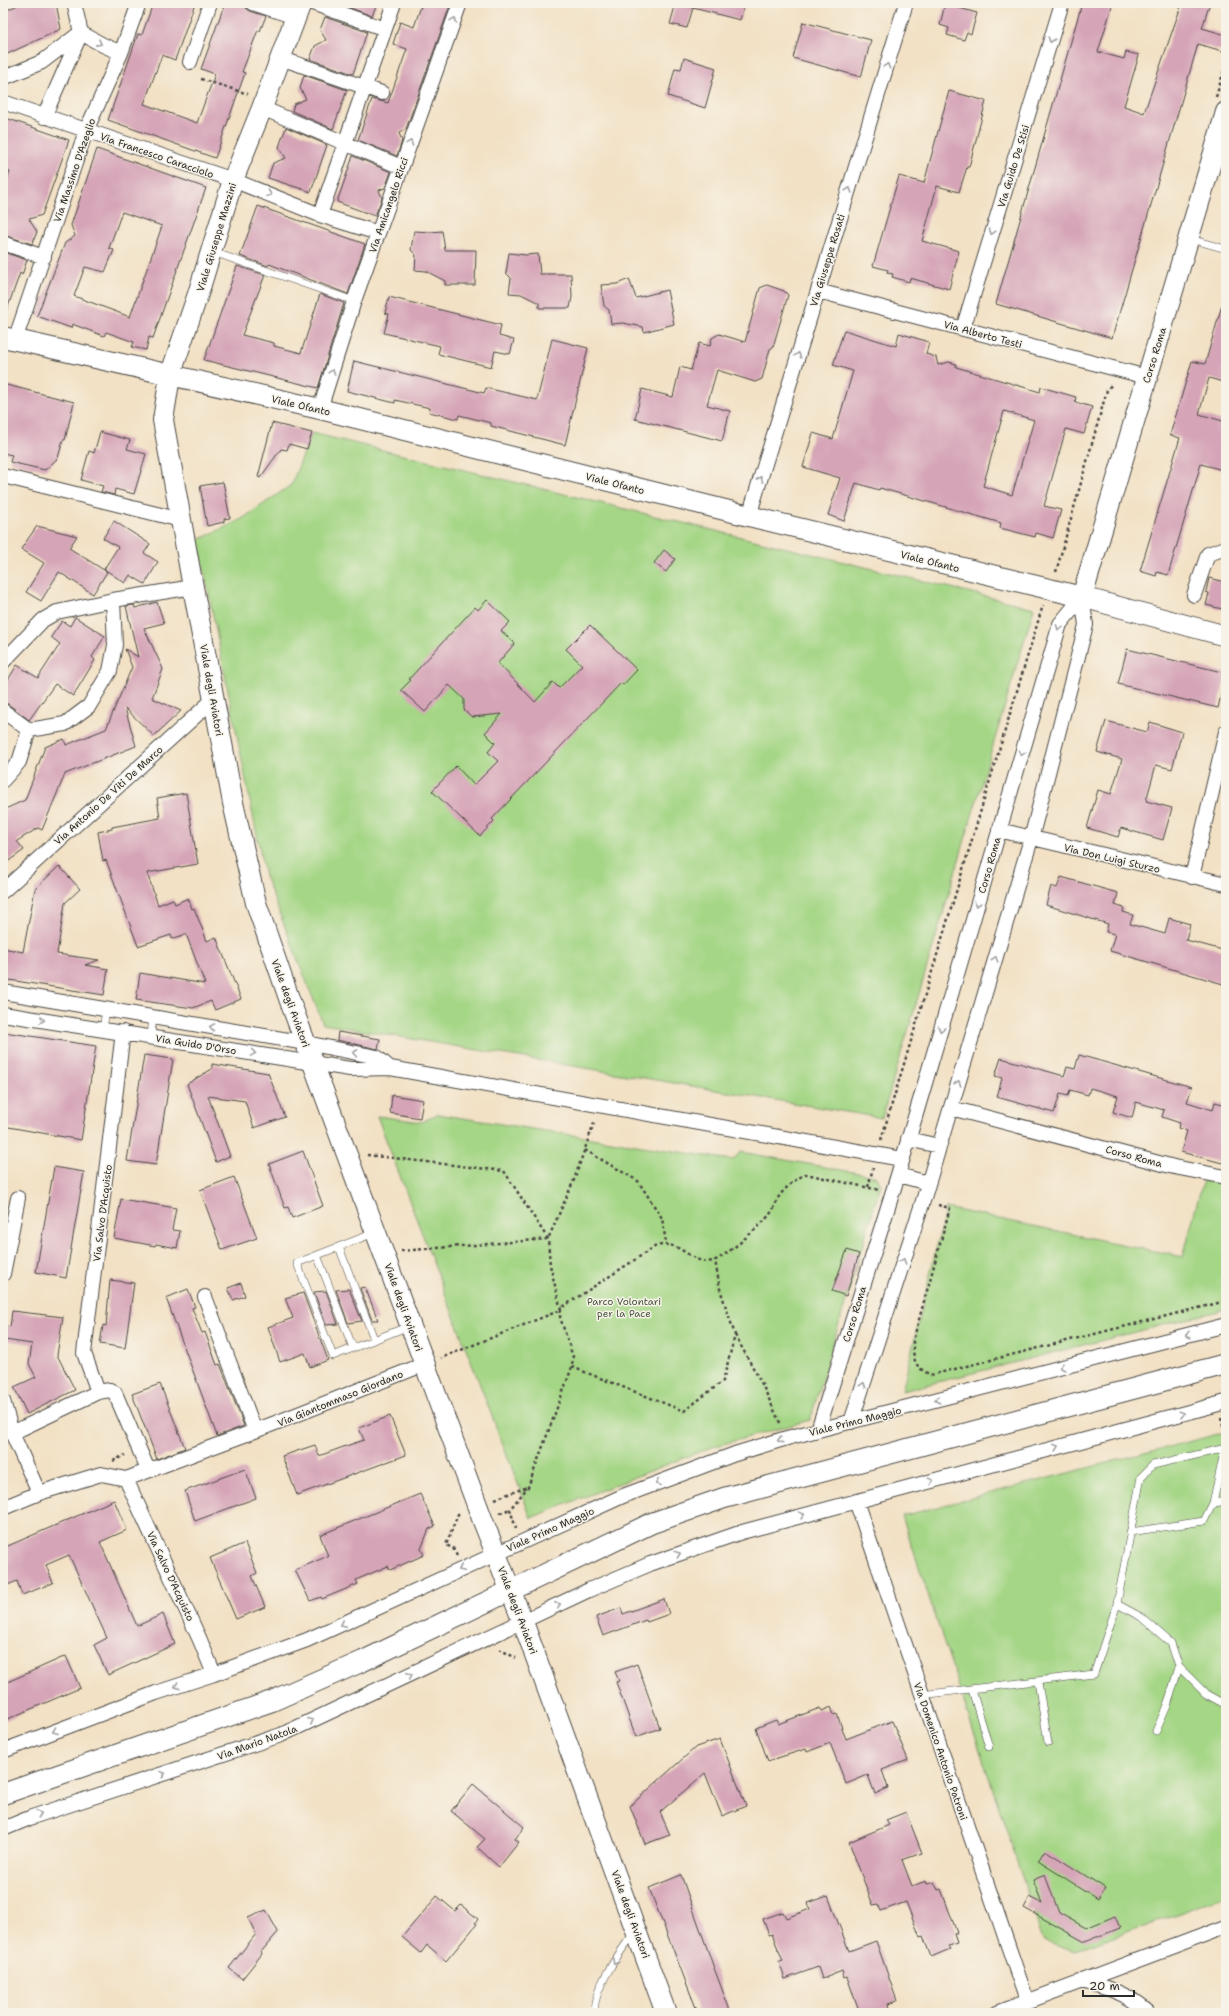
<svg xmlns="http://www.w3.org/2000/svg" width="1229" height="2016" viewBox="0 0 1229 2016" font-family="'Shantell Sans',sans-serif">
<style>
.green{fill:#a4d685;stroke:#688058}
.building{fill:#d5a4b7;fill-rule:evenodd}
.lines{fill:none;stroke-linecap:round;stroke-linejoin:round}
.lane-casing{stroke:#494642;stroke-width:8}
.street-casing{stroke:#494642;stroke-width:16}
.secondary-casing{stroke:#494642;stroke-width:22}
.path{stroke:#494642;stroke-width:2.5;stroke-dasharray:3 3;stroke-linecap:butt}
.lane{stroke:#fff;stroke-width:7}
.street{stroke:#fff;stroke-width:14}
.secondary{stroke:#fff;stroke-width:20}
.oneway{stroke:#a0a0a0}
.labels{text-anchor:middle;stroke-width:3;stroke-linejoin:round;paint-order:stroke}
.street-label{font-size:10px;fill:#2b2b2b;stroke:#f7f3e8}
.park-label{font-size:10px;fill:#495642;stroke:#f7f3e8}
</style>
<rect width="100%" height="100%" fill="#f7f3e8"/>
<filter id="ink" filterUnits="userSpaceOnUse"><feTurbulence type="fractalNoise" baseFrequency=".025" numOctaves="2"/><feDisplacementMap in="SourceGraphic" scale="8" xChannelSelector="R" yChannelSelector="G"/><feConvolveMatrix kernelMatrix="1 2 1 2 8 2 1 2 1" color-interpolation-filters="sRGB"/></filter>
<filter id="wash" filterUnits="userSpaceOnUse"><feTurbulence type="fractalNoise" baseFrequency=".012" numOctaves="4" result="noise"/><feDisplacementMap in="SourceGraphic" scale="16" xChannelSelector="R" yChannelSelector="G"/><feGaussianBlur stdDeviation="0.9" result="paint"/><feColorMatrix in="noise" values="0 0 0 0 0 0 0 0 0 0 0 0 0 0 0 0 0 1.4 0 .05"/><feComposite in="paint" operator="in"/></filter>
<g filter="url(#wash)">
<rect width="100%" height="100%" fill="#f2e1c5"/>
<path class="green" d="M312 433 1034 608 882 1118 323 1024 265 876 198 540 242 519 291 485Z
M437 1114 732 1160 741 1152 875 1176 881 1184 810 1420 709 1448 531 1518 377 1116 422 1122Z
M1203 1180 1226 1185V1309L902 1391 946 1208 1183 1257Z
M1226 1432V1896L1075 1951 1043 1940 902 1516Z"/>
<g id="blocks">
<path class="building" d="M22 3H56L61 29 3 56V12Z
M153 3H195L175 60 162 55 144 104 197 123 215 74 201 69 225 3H245L246 8 250 11 266 16 260 31 258 30 242 72 245 73 215 158 108 120 138 34 142 35Z
M337 3H377L372 16Z
M422 3H451L406 129 399 133 402 141 397 156 358 140 372 99 388 103 407 49 393 44 400 22 414 27Z
M676 3H733L744 6 740 20 693 8 687 28 670 24Z
M1082 3H1113L1098 52 1124 59 1126 52 1139 55 1124 106 1144 113 1182 3H1210L1202 28 1226 35V52L1198 44 1112 338 996 304Z
M945 4 977 13 971 34 967 32 964 40 947 35 949 28 940 25Z
M325 17 367 32 353 74 310 59 315 46 326 40 320 30Z
M803 22 871 40 861 77 793 58Z
M684 58 716 68 705 108 668 96 675 68 681 69Z
M304 75 347 90 333 129 292 111 294 104 306 99 300 88Z
M949 91 986 101 969 167H967L959 192 937 186 922 241 959 251 949 289 910 278 909 282 892 277 893 274 887 273 888 270 873 266 899 176 924 183Z
M3 117 69 140 42 215 29 219 37 232 32 244 3 235V192L10 172 3 170Z
M286 127 327 145 311 192 268 178 273 163 286 158 279 147Z
M97 149 206 188 153 338 149 337 146 350 132 347 134 342 106 332 104 336 72 324 71 328 37 316 65 243 75 236 71 225ZM122 212 162 226 130 317 74 296 85 267 105 272 114 250 109 248Z
M353 156 391 172 385 188 379 190 382 198 375 216 337 202Z
M258 206 365 244 348 294 269 264 268 266 240 256Z
M414 231 431 232 442 231 445 250H476L475 285H445V281L426 271 415 270 416 255 411 250Z
M3 252 27 260 22 275 20 273 5 315H3Z
M509 253 526 255 538 254 540 274H571L572 297 570 308H539V303L521 294 509 293 511 278 506 273Z
M237 266 265 275 242 335 274 343V346L301 353 320 294 344 303 318 388 204 360Z
M629 279 636 298 667 290 674 324 644 332 643 327 623 323 611 324 609 310 604 306 601 285 617 284Z
M767 285 784 291 788 295 773 347 770 349 762 379 755 382 717 370 707 405 730 411 722 441 635 419 642 389 673 397 680 367 691 370 699 343 710 346 712 338 719 334 745 342 760 288Z
M389 297 501 325 499 336 514 340 510 354 495 351 491 367 438 354 440 346 384 333 389 314 385 313Z
M1222 305H1226V383L1209 378 1199 414 1226 422V471L1201 464 1168 575 1157 572 1156 576 1140 571 1180 438 1170 435 1192 361 1205 364Z
M844 330 896 346 899 333 929 342 926 354 936 357 938 365 949 362 956 364V367L1040 392 1041 387 1076 397 1075 402 1092 407 1084 434 1066 429 1044 506 1061 510 1053 538 1036 533 1035 537 1000 528 1001 523 880 488 879 490 856 483 844 521 828 515 840 478 803 467 813 433 833 439 853 371 833 365ZM1004 411 1034 420 1012 495 983 486Z
M552 339 588 348 565 445 491 426V423L459 415 458 419 429 412 430 408 395 400V403L347 391 354 361 484 393 486 388 537 400Z
M3 384 74 402 65 440H63L58 458 45 470 10 462 12 455 3 453Z
M272 423 312 433 307 449 289 444 287 450 281 449 260 478 258 477Z
M100 432 130 440 127 449 146 454 134 494 115 489 114 495 101 492 103 486 81 480 89 451 94 453Z
M223 482 230 518 224 519V522L207 526 200 486Z
M114 521 150 544 144 553 158 562 145 584 130 575 125 583 104 569 118 547 103 538Z
M37 526 77 536 69 548 107 572 93 594 59 572 41 601 26 592 44 563 21 549Z
M664 550 675 559 666 572 654 563Z
M1209 578 1226 582V610L1206 605 1209 593 1206 592Z
M487 600 510 622 501 631 515 643 498 663 535 702 553 682 559 688 582 665 566 649 590 625 637 670 623 685 621 683 492 819 494 821 480 836 432 791 456 766 474 785 498 761 488 752 495 743 485 733 502 714 472 717 464 710V699L449 685 425 712 401 690 411 680 409 679 475 607 478 610Z
M157 602 164 623 144 628 163 669 152 698 181 711 154 736 125 708 136 746 65 774 42 830 38 828 17 841 24 850 3 865V810L25 800 45 747 64 739 66 745 106 729 132 667 125 649 138 657 126 606 134 605 135 608Z
M75 617 105 636 92 657 95 660 73 696 55 684 29 720 8 704 3 703V688L17 665 38 678 60 644 51 637 62 621 70 626Z
M1127 649 1226 673 1218 708 1118 684Z
M1106 721 1147 732 1150 722 1182 732 1172 769 1156 765 1146 801 1172 808 1163 840 1121 828 1118 837 1087 828 1098 790 1111 794 1122 759 1097 752Z
M186 793 198 864 147 873 158 905 173 899 175 904 188 898 192 909 194 908 207 941 216 937 241 999 215 1010 211 1001 193 1008 136 1000 140 973 205 984 186 934 172 939 171 935 138 946 106 860 103 861 98 832 112 829V827L160 818 157 798Z
M59 866 80 889 65 903 57 954 99 960 85 965 108 969 104 995 3 979V948L23 952 35 889Z
M1061 877 1118 893 1115 905 1124 908 1123 912 1133 915 1130 924 1165 934 1169 918 1190 924 1186 940 1226 951V974L1223 984 1110 951 1115 934 1106 932 1108 924 1046 905 1051 886 1057 888Z
M4 1032 96 1046 81 1140 3 1126Z
M338 1032 380 1039 378 1049 337 1040Z
M144 1055 173 1059 156 1165 127 1161Z
M1079 1055 1192 1087 1187 1102 1213 1110 1215 1102 1226 1105V1164L1181 1152 1187 1131 1178 1128 1180 1123 1162 1117 1164 1110 1136 1102 1132 1118 1113 1112 1118 1096 1090 1088 1088 1095 1070 1090 1068 1096 1060 1094 1054 1113 997 1097 1002 1078 995 1076 1001 1058 1064 1076 1067 1067 1075 1069Z
M212 1064 268 1073 285 1117 254 1128 245 1101 208 1096 230 1156 216 1162 187 1084 212 1069Z
M392 1095 423 1100 420 1118 390 1113Z
M303 1151 323 1206 292 1218 288 1207 285 1208 269 1164Z
M54 1167 84 1172 66 1278 36 1272Z
M234 1177 257 1238 222 1250 200 1190Z
M121 1199 176 1208 172 1230 180 1231 177 1248 156 1244 155 1246 114 1238Z
M847 1250 859 1254 846 1296 832 1291Z
M110 1280 134 1283 125 1348 100 1344 103 1325 106 1326Z
M241 1283 245 1296 233 1300 228 1288Z
M365 1287 378 1320H372L360 1288Z
M188 1289 195 1307 192 1308 202 1333 205 1332 217 1365 220 1364 244 1426 217 1436 166 1298Z
M349 1289 362 1321 348 1323 336 1290Z
M326 1291 338 1324 326 1325 314 1292Z
M303 1293 328 1360 310 1367 305 1353 280 1362 268 1327 293 1318 285 1298Z
M12 1311 63 1317 57 1355 75 1390 27 1414 14 1387 36 1377 29 1364 32 1344 5 1340 6 1326 10 1327Z
M160 1384 185 1448 157 1459 132 1394Z
M390 1416 406 1455 297 1495 282 1456 315 1445 319 1456 346 1446 364 1440 359 1428Z
M245 1469 256 1498 195 1521 185 1491Z
M420 1494 435 1526 429 1529 421 1549 424 1555 390 1570 388 1566 356 1580 358 1584 322 1599 321 1597 310 1601 295 1570 328 1556 320 1535Z
M114 1500 127 1530 100 1542 137 1626 163 1614 175 1644 108 1675 94 1645 107 1638 69 1555 46 1565 53 1583 22 1595 17 1581 3 1587V1548Z
M245 1543 257 1573 252 1576 265 1607 236 1619 210 1558Z
M664 1599 669 1614 647 1622 646 1620 603 1636 596 1617 621 1608 623 1614Z
M66 1656 80 1688 3 1721V1684Z
M637 1664 660 1728 636 1737 616 1682 619 1681 615 1672Z
M831 1707 834 1715 837 1714 846 1739 892 1721 908 1760 882 1770 888 1788 875 1794 868 1775 846 1784 830 1743 807 1752 806 1749 768 1761 756 1728 776 1720 778 1724 820 1708 822 1711Z
M720 1739 746 1806 722 1816 705 1773 660 1812 670 1835 645 1844 630 1806 696 1747Z
M473 1784 524 1827 515 1839 519 1842 499 1867 477 1847 485 1839 451 1811Z
M906 1812 922 1853 902 1860 912 1886 926 1881 927 1884 934 1882 938 1890 941 1889 957 1933 954 1934 957 1943 948 1946 950 1949 931 1957 923 1936 920 1937 906 1902 881 1911 878 1904 873 1905 849 1842 889 1825 886 1820Z
M1045 1850 1105 1888 1098 1899 1038 1861Z
M681 1875 714 1968 731 2013H698L649 1888Z
M1045 1875 1059 1913 1086 1928 1115 1916 1120 1928 1085 1942 1024 1908 1030 1897 1042 1903 1033 1880Z
M437 1896 455 1911 461 1905 478 1919 475 1923 477 1924 446 1961 427 1945 421 1953 402 1937Z
M828 1896 849 1951 876 1941 897 2001 888 2004 889 2007 871 2013H860L847 1977 844 1978 842 1971 822 1979 818 1967 785 1979 779 1962 783 1961 772 1934 769 1935 763 1919 783 1912 786 1918 810 1909 808 1903Z
M266 1910 278 1932 261 1952 262 1954 242 1979 229 1968 256 1934 248 1918Z"/>
</g>
</g>
<g filter="url(#ink)">
<use href="#blocks" fill-opacity="0" stroke="#494642" stroke-width="1"/>
<g class="lines">
<defs>
<path id="lane" d="M1190 239 1226 249
M213 252 354 301
M103 1029 106 1010
M151 1036 153 1017
M374 1233 297 1263 333 1356 409 1326
M339 1247 374 1339
M317 1255 353 1348
M1213 1503 1225 1448
M1130 1532 1204 1521 1213 1503 1226 1501
M1117 1604 1141 1617 1171 1643 1179 1667 1206 1694 1226 1705
M1038 1682 1048 1742
M972 1690 989 1747
M921 1695 1094 1674 1117 1604 1141 1477 1153 1465 1226 1448
M1156 1731 1167 1706 1179 1667
M594 2013C594 1987 619 1953 634 1933"/>
<path id="street" d="M74 3 81 33 103 45 121 53
M253 3 295 17
M312 3 385 29
M280 58 382 93
M190 62 210 3
M3 78 42 62 80 33
M3 102 233 180 320 215 378 233
M262 108 401 167
M44 117 81 33
M320 215 394 3
M3 243 44 257
M818 291 1147 377
M963 329 1062 3
M15 340 86 131 121 53 139 3
M320 409 354 301 460 3
M3 476 181 520
M749 516 906 3
M1194 595 1208 554 1226 548
M3 662 43 620 57 612 113 600 193 587
M3 711 29 730 19 762 3 780
M29 730 65 724 89 706 110 671 115 645 113 600
M999 830 1226 884
M1192 877 1226 732
M3 891 214 699
M3 992 306 1043 377 1057 390 1068 902 1159
M3 1014 350 1069 390 1068
M951 1108 1174 1167 1226 1177
M908 1139 939 1146
M898 1175 928 1183
M3 1274 18 1198
M205 1297 255 1431
M98 1392 84 1353 123 1032
M3 1401 12 1433
M851 1422 923 1201 1031 839 1086 625 1082 597
M818 1430 898 1175 1060 624 1082 597
M126 1479 255 1431 425 1364
M126 1479 200 1640 214 1674
M39 1493 12 1433 98 1392 110 1390 115 1393 148 1470
M856 1501 1027 2001
M3 1508 39 1493 101 1474 126 1479
M3 1751 156 1693 214 1674 307 1640 623 1496 735 1454 787 1438 1226 1325
M3 1829 32 1817 281 1735 589 1590 650 1564 742 1532 1226 1402
M1080 1981C1106 1987 1130 1994 1150 2013
M997 2013 1226 1927"/>
<path id="secondary" d="M301 3 262 108 233 180 198 294 170 376 163 420 193 587 233 803 256 903 291 1004 483 1521 523 1622 666 2013
M3 337 320 409 749 516 1082 597 1226 636
M1082 597 1226 112
M3 1794 272 1701 363 1661 652 1523 724 1498 1226 1364"/>
</defs>
<use href="#lane" class="lane-casing"/>
<use href="#street" class="street-casing"/>
<use href="#secondary" class="secondary-casing"/>
<path class="path" d="M201 79 248 94
M1216 97 1226 64
M1056 572 1107 390 1112 384
M881 1140 1043 605
M585 1150 638 1181 662 1218 666 1243
M367 1155 504 1171 548 1239 550 1265 561 1310 441 1358
M868 1187 873 1168
M938 1205 950 1208 913 1341C913 1360 914 1367 931 1375L1226 1301
M401 1251 548 1239 574 1180 595 1120
M735 1335 761 1382 781 1425
M572 1367 684 1411 723 1381 735 1335 720 1289 715 1260
M1221 1418 1223 1426H1226
M113 1461 125 1455
M495 1499 527 1487
M500 1513 510 1509
M516 1529 510 1509 528 1487 572 1367 573 1357 560 1317 561 1310 564 1306 656 1246C682 1239 691 1266 713 1261 724 1258 763 1224 770 1214 775 1208 776 1200 780 1195 786 1187 797 1178 806 1174L879 1190
M457 1556 453 1548 446 1545 458 1514 460 1513
M499 1649 516 1658"/>
<use href="#lane" class="lane"/>
<use href="#street" class="street"/>
<use href="#secondary" class="secondary"/>
</g>
<defs><path id="oneway-chevron" d="M-2-3.5L2.5 0L-2 3.5" fill="none" stroke-width="1.6" stroke-linecap="round" stroke-linejoin="round"/></defs>
<g class="oneway">
<use href="#oneway-chevron" transform="translate(454 20) rotate(-70)"/>
<use href="#oneway-chevron" transform="translate(1051 40) rotate(107)"/>
<use href="#oneway-chevron" transform="translate(99 43) rotate(28)"/>
<use href="#oneway-chevron" transform="translate(887 66) rotate(-73)"/>
<use href="#oneway-chevron" transform="translate(410 143) rotate(-70)"/>
<use href="#oneway-chevron" transform="translate(849 190) rotate(-73)"/>
<use href="#oneway-chevron" transform="translate(269 194) rotate(21)"/>
<use href="#oneway-chevron" transform="translate(992 232) rotate(107)"/>
<use href="#oneway-chevron" transform="translate(798 355) rotate(-73)"/>
<use href="#oneway-chevron" transform="translate(332 372) rotate(-73)"/>
<use href="#oneway-chevron" transform="translate(760 479) rotate(-73)"/>
<use href="#oneway-chevron" transform="translate(1059 628) rotate(111)"/>
<use href="#oneway-chevron" transform="translate(1022 753) rotate(106)"/>
<use href="#oneway-chevron" transform="translate(977 904) rotate(106)"/>
<use href="#oneway-chevron" transform="translate(995 959) rotate(-73)"/>
<use href="#oneway-chevron" transform="translate(42 1020) rotate(8)"/>
<use href="#oneway-chevron" transform="translate(212 1027) rotate(-170)"/>
<use href="#oneway-chevron" transform="translate(941 1029) rotate(106)"/>
<use href="#oneway-chevron" transform="translate(253 1053) rotate(9)"/>
<use href="#oneway-chevron" transform="translate(355 1053) rotate(-169)"/>
<use href="#oneway-chevron" transform="translate(958 1083) rotate(-73)"/>
<use href="#oneway-chevron" transform="translate(903 1261) rotate(-72)"/>
<use href="#oneway-chevron" transform="translate(1188 1335) rotate(166)"/>
<use href="#oneway-chevron" transform="translate(1062 1367) rotate(166)"/>
<use href="#oneway-chevron" transform="translate(863 1385) rotate(-72)"/>
<use href="#oneway-chevron" transform="translate(937 1400) rotate(166)"/>
<use href="#oneway-chevron" transform="translate(1182 1414) rotate(-15)"/>
<use href="#oneway-chevron" transform="translate(780 1440) rotate(163)"/>
<use href="#oneway-chevron" transform="translate(1056 1447) rotate(-15)"/>
<use href="#oneway-chevron" transform="translate(931 1481) rotate(-15)"/>
<use href="#oneway-chevron" transform="translate(658 1483) rotate(159)"/>
<use href="#oneway-chevron" transform="translate(802 1515) rotate(-15)"/>
<use href="#oneway-chevron" transform="translate(678 1554) rotate(-20)"/>
<use href="#oneway-chevron" transform="translate(461 1569) rotate(155)"/>
<use href="#oneway-chevron" transform="translate(558 1605) rotate(-26)"/>
<use href="#oneway-chevron" transform="translate(343 1624) rotate(155)"/>
<use href="#oneway-chevron" transform="translate(410 1675) rotate(-25)"/>
<use href="#oneway-chevron" transform="translate(177 1686) rotate(162)"/>
<use href="#oneway-chevron" transform="translate(311 1721) rotate(-25)"/>
<use href="#oneway-chevron" transform="translate(55 1731) rotate(159)"/>
<use href="#oneway-chevron" transform="translate(163 1774) rotate(-18)"/>
<use href="#oneway-chevron" transform="translate(39 1814) rotate(-18)"/>
<use href="#oneway-chevron" transform="translate(615 1962) rotate(120)"/>
</g>
</g>
<g class="labels">
<g class="street-label">
<text transform="translate(157 155) rotate(19)" y="4">Via Francesco Caracciolo</text>
<text transform="translate(1013 166) rotate(-73)" y="4">Via Guido De Stisi</text>
<text transform="translate(74 170) rotate(-71)" y="4">Via Massimo D'Azeglio</text>
<text transform="translate(388 205) rotate(-71)" y="4">Via Amicangelo Ricci</text>
<text transform="translate(216 237) rotate(-73)" y="4">Viale Giuseppe Mazzini</text>
<text transform="translate(827 260) rotate(-73)" y="4">Via Giuseppe Rosati</text>
<text transform="translate(983 334) rotate(15)" y="4">Via Alberto Testi</text>
<text transform="translate(1154 355) rotate(-73)" y="4">Corso Roma</text>
<text transform="translate(301 405) rotate(13)" y="4">Viale Ofanto</text>
<text transform="translate(615 483) rotate(14)" y="4">Viale Ofanto</text>
<text transform="translate(930 561) rotate(14)" y="4">Viale Ofanto</text>
<text transform="translate(212 690) rotate(80)" y="4">Viale degli Aviatori</text>
<text transform="translate(108 795) rotate(-42)" y="4">Via Antonio De Viti De Marco</text>
<text transform="translate(1112 858) rotate(13)" y="4">Via Don Luigi Sturzo</text>
<text transform="translate(989 865) rotate(-74)" y="4">Corso Roma</text>
<text transform="translate(291 1003) rotate(70)" y="4">Viale degli Aviatori</text>
<text transform="translate(196 1044) rotate(9)" y="4">Via Guido D'Orso</text>
<text transform="translate(1134 1156) rotate(15)" y="4">Corso Roma</text>
<text transform="translate(102 1213) rotate(-83)" y="4">Via Salvo D'Acquisto</text>
<text transform="translate(404 1307) rotate(70)" y="4">Viale degli Aviatori</text>
<text transform="translate(854 1314) rotate(-73)" y="4">Corso Roma</text>
<text transform="translate(340 1398) rotate(-22)" y="4">Via Giantommaso Giordano</text>
<text transform="translate(855 1421) rotate(-14)" y="4">Viale Primo Maggio</text>
<text transform="translate(550 1529) rotate(-24)" y="4">Viale Primo Maggio</text>
<text transform="translate(171 1576) rotate(65)" y="4">Via Salvo D'Acquisto</text>
<text transform="translate(518 1610) rotate(69)" y="4">Viale degli Aviatori</text>
<text transform="translate(257 1742) rotate(-20)" y="4">Via Mario Natola</text>
<text transform="translate(941 1751) rotate(71)" y="4">Via Domenico Antonio Patroni</text>
<text transform="translate(631 1914) rotate(70)" y="4">Viale degli Aviatori</text>
</g>
<g class="park-label">
<text x="624" y="1305">Parco Volontari<tspan x="624" dy="12">per la Pace</tspan></text>
</g>
</g>
<rect width="1229" height="2016" fill="none" stroke="#f7f3e8" stroke-width="16"/>
<path d="M1083 1990v6h51v-6" fill="none" stroke="#2b2b2b" stroke-width="2"/>
<text x="1089" y="1990" font-size="12" fill="#2b2b2b" stroke="#f7f3e8" stroke-width="3" paint-order="stroke">20 m</text>
</svg>
